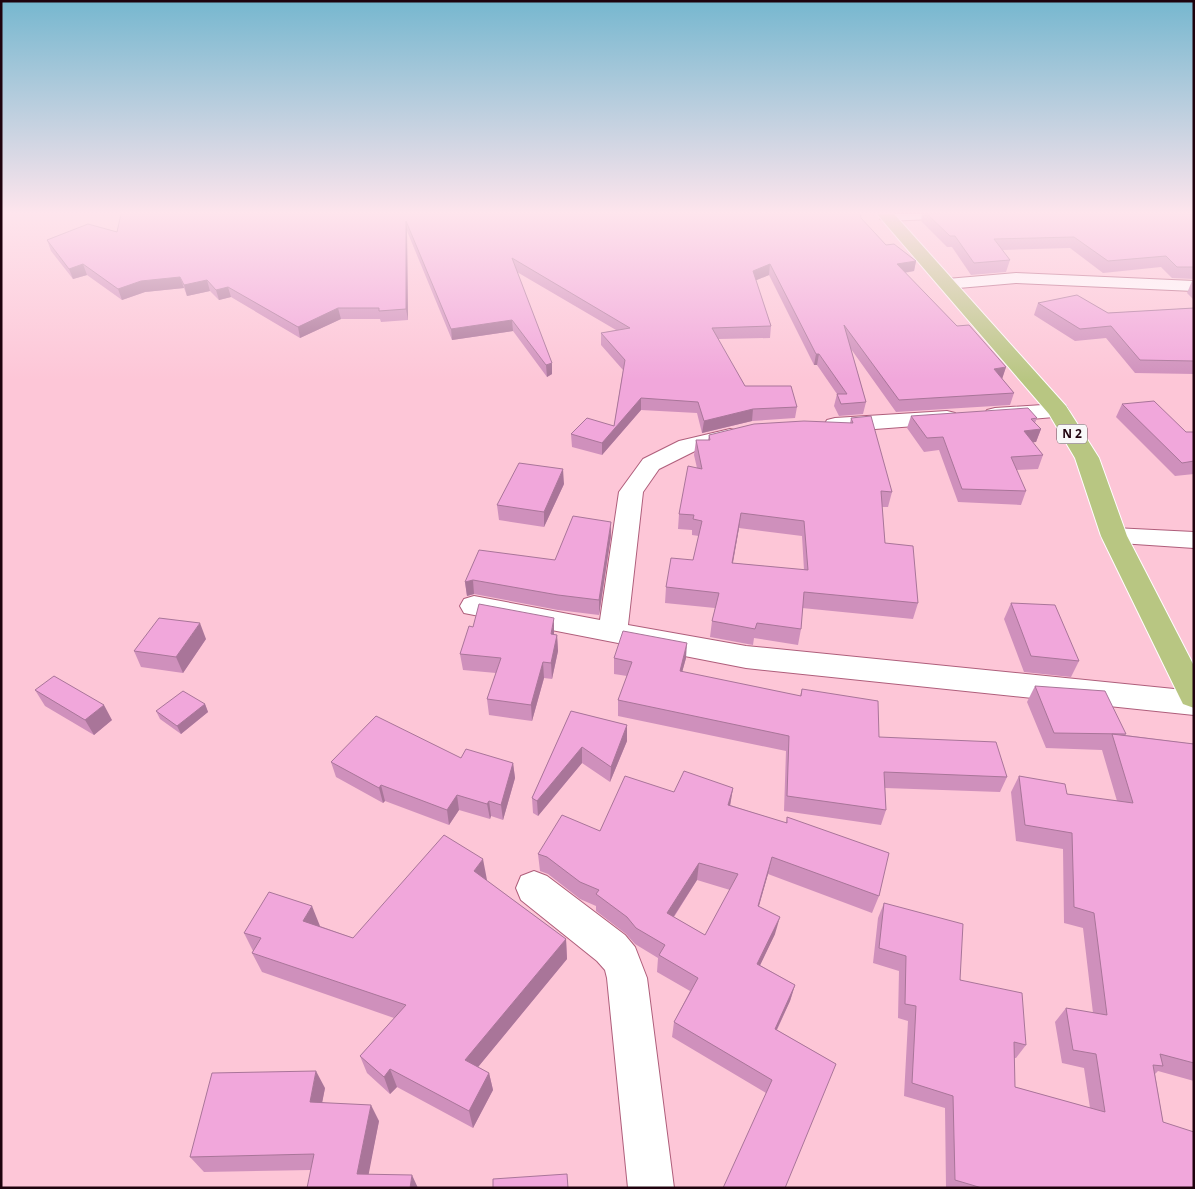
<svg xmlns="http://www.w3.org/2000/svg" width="1195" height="1189" viewBox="0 0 1195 1189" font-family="'Noto Sans',sans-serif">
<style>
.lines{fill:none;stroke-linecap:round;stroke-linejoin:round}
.minor-casing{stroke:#af5e7b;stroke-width:2}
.trunk-casing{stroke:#fff;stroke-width:2}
.minor{fill:#fff;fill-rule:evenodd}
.trunk{fill:#b8c682;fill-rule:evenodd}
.wall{fill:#cf90bc;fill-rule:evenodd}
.shaded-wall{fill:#a97599}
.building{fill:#f1a7db;stroke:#a97599;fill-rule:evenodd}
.labels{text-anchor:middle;stroke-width:5;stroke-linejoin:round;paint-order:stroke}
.shield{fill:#f8f8f8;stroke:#5f4c54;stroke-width:1}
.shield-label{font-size:12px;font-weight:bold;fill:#1e020d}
</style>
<rect width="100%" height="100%" fill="#fdc6d7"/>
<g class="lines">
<defs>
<path id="minor" d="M880 214H940L932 219 886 221 880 219Z
M1016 273 1194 281V291L1016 283 947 289 941 288 938 284 941 280 947 279Z
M1058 404 1066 406 1069 411 1066 416 995 422 987 420 984 415 987 410 995 408Z
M947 411 955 413 958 418 955 423 835 432 827 430 824 425 827 420 835 418Z
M730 429 738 431 741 436 738 441 695 451 659 469 643 492 628 625 746 646 1194 691V715L746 668 464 613 460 606 464 599 474 596 600 620 619 492 643 459 679 441Z
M1114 528 1194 532V548L1105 542 1101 536 1105 530Z
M534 871 547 876 625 935 635 947 647 978 674 1188H628L607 978 605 970 597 961 521 900 516 888 521 876Z"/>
<path id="trunk" d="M877 214H894L1066 406 1099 458 1127 536 1194 666V708L1183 704 1179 696 1101 536 1075 458 1049 414Z"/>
</defs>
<use href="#minor" class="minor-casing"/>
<use href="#trunk" class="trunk-casing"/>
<use href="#minor" class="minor"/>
<use href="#trunk" class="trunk"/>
</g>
<path class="wall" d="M121 214 861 218 886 245 916 261 914 271 905 273 957 326 1006 367 1002 379 1014 393 1010 405 896 412 851 349 866 402 863 414 839 416 834 406 837 394 817 365H814L769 275 756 280 771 326 770 338 718 339 745 386 797 407 795 418 752 421 702 433 697 413 641 410 602 455 572 447 571 434 614 426 623 370 601 345V333L616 330 517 272 552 363V374L547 377 513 331 452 340 407 231 408 320 381 322 380 319H341L300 338 231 297 219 300 210 291 187 296 184 288 145 292 122 300 87 275 73 279 51 251 47 240 117 232Z
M922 214H1187L1194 215V279L1172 278 1161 267 1103 273 1070 248 1002 250 1010 260 1006 272 971 275 952 247H947L921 221Z
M1192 281H1194V300L1187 293Z
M1038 303 1108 313 1194 308V374L1135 373 1106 338 1075 341 1034 315Z
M1122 404 1186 432H1194V474L1175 476 1116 417Z
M911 416 1037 418 1035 423 1041 429 1036 442H1032L1043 455 1038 469 1016 470 1026 491 1021 505 958 502 939 450 924 452 907 428Z
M851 418 892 492 888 507H882L885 543 918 603 913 619 802 608 801 629 798 645 754 638 753 645 710 637 712 621 715 608 665 603 666 587 693 560 699 536 692 535V530L678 529 679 514 697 468 694 455 696 440H708L709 435 850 423ZM739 528 802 536 804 570 733 563Z
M564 484 544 527 499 520 497 505Z
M611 536 599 615 558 610 474 594 467 596 465 582 555 560Z
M1011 603 1079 661 1071 677 1024 672 1004 619Z
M554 633V635H557L558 651 552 679 544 678 532 721 489 715 487 699 496 673 463 670 460 654Z
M206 639 183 673 141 667 134 651Z
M614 658H686L682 672 800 696 802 689 879 737 1007 777 1000 792 885 788 886 810 881 825 784 811 786 751 618 716V700L627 676 614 674Z
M1035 686 1126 734 1125 735 1194 744V1081L1158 1071 1155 1074 1163 1122 1194 1188H946L945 1108 904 1096 908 1021 898 1018 899 971 873 963 878 918 884 903 1026 1045 1016 1058H1014L1015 1087 1090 1108 1084 1068 1062 1063 1055 1022 1066 1008 1093 1013 1083 928 1064 923 1063 849 1016 841 1011 792 1019 776 1067 794 1117 801 1102 750 1046 748 1027 702Z
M35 690 112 720 94 735 45 706Z
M205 704 208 712 181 734 160 719 156 711Z
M571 711 627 725V741L610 782 582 763 538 816 533 813 532 798Z
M461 758 513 763 515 778 503 820 491 816 490 819 459 810 449 825 385 801 383 803 336 777 331 762Z
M733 788 730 805 786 823 787 817 879 896 872 913 768 874 759 906 775 934 760 965 795 985 790 1001 777 1030 836 1064 766 1093 672 1037 674 1022 690 991 657 972 658 958 635 944 626 934 596 911V906L580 899 548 874 540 871 538 854 600 831 674 792ZM697 880 730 890 705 935 674 917Z
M486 880 566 939 567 959 478 1067 489 1073 493 1090 473 1128 397 1087 390 1094 367 1073 360 1056 394 1018 262 972 252 953 253 951 244 933 320 926 353 938 487 880Z
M325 1088 322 1102 379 1121 368 1174 418 1188 311 1170 204 1172 190 1157Z"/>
<path class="shaded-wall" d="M406 221 407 231 408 320 406 309Z
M916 261 914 271 894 274 897 264Z
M83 264 87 275 73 279 69 269Z
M770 264 769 275 752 282 753 271Z
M180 277 184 288 145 292 122 300 118 289 141 281Z
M207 280 210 291 187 296 184 285Z
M228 287 231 297 219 300 216 290Z
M338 308 341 319 300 338 298 327Z
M512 320 513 331 452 340 451 329Z
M816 354H819L817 365H814Z
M552 363V374L547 377 546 365Z
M1006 367 1002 379 994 369Z
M641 398V410L602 455V443Z
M753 409 752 421 702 433 704 421Z
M1041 429 1036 442 1019 444 1024 431Z
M563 469 564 484 544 527V512Z
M741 513 739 528 730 578 732 563Z
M611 522V536L599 615V600Z
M473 580 474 594 467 596 465 582Z
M554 618V633L552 650 551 634Z
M200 623 206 639 183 673 176 657Z
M557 635 558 651 552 679 551 663Z
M687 643 686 658 678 687 680 671Z
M543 662 544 678 532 721 531 705Z
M205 704 208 712 181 734 177 726Z
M104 705 112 720 94 735 85 720Z
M627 725V741L610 782 611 767Z
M582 747V763L538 816 537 801Z
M513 763 515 778 503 820 501 805Z
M381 785 385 801 383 803 379 788Z
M733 788 730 806 728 805Z
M457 795 459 810 449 825 447 810Z
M489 801 491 816 490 819 487 804Z
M772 857 768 874 754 923 758 906Z
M483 859 487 880 477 891 474 871Z
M699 863 697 880 665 930 667 913Z
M312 906 320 926 311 941 303 921Z
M780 917 775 934 753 980 757 964Z
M566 939 567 959 469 1078 465 1060Z
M795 985 790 1001 770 1044 775 1029Z
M390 1069 397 1087 390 1094 384 1077Z
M316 1071 325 1088 319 1119 310 1102Z
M489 1073 493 1090 473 1128 469 1111Z
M371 1105 379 1121 366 1188 357 1174Z
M412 1175 418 1188H410Z"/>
<path class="building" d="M121 214H860L861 218 886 245 894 244 916 261 897 264 957 326 969 325 1006 367 994 369 1014 393 899 400 844 325 866 402 841 404 837 394H847L819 354H816L770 264 753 271 771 326 712 328 745 386H791L797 407 753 409 704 421 698 402 641 398 602 443 571 434 587 418 614 426 625 360 601 333 630 328 512 258 552 363 546 365 512 320 451 329 406 221V309L379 311V308H338L298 327 228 287 216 290 207 280 184 285 180 277 141 281 118 289 83 264 69 269 47 240 88 224 117 232Z
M927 214H1187L1194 215V267H1177L1166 256 1108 261 1074 237 994 239 1010 260 974 263 955 236H950Z
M1077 295 1108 313 1194 308V361L1140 360 1111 326 1080 329 1038 303Z
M1154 401 1186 432H1194V461L1182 463 1122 404Z
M1028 408 1037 418 1031 419 1041 429 1024 431 1043 455 1011 457 1026 491 962 489 943 437 927 438 911 416Z
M871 416 892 492 881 491 885 543 913 546 918 603 804 592 801 629 757 623 755 629 712 621 719 593 666 587 671 558 693 560 702 521 693 519 694 515 679 514 688 466 702 469 696 440H710L709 435 754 424 804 421 853 423 851 418ZM741 513 804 521 808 570 732 563Z
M519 463 563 469 544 512 497 505Z
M573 516 611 522 599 600 558 595 473 580 465 582 479 550 555 560Z
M1011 603 1055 605 1079 661 1031 656Z
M479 604 554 618 551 634 557 635 551 663 543 662 531 705 487 699 501 658 460 654 469 626 473 627Z
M159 618 200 623 176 657 134 651Z
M623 631 687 643 680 671 801 696 802 689 878 701 879 737 996 742 1007 777 884 772 886 810 787 796 789 736 618 700 632 662 614 658Z
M54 676 104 705 85 720 35 690Z
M1035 686 1105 691 1126 734 1054 733Z
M183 691 205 704 177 726 156 711Z
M571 711 627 725 611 767 582 747 537 801 532 798Z
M376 716 461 758 466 749 513 763 501 805 489 801 487 804 457 795 447 810 381 785 379 788 331 762Z
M1112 734 1194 744V1063L1160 1054 1163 1066 1153 1065 1163 1122 1194 1132V1188H982L955 1180 953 1096 912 1083 916 1006 905 1004 906 956 879 948 884 903 963 924 960 980 1022 993 1026 1045 1014 1042 1015 1087 1105 1112 1096 1054 1073 1050 1066 1008 1107 1015 1094 913 1074 907 1072 833 1025 825 1019 776 1065 784 1067 794 1133 803Z
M684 771 733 788 728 805 787 823V817L889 853 879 896 772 857 758 906 780 917 757 964 795 985 775 1029 836 1064 785 1188H723L772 1080 674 1022 698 978 659 955 665 945 636 928 627 917 596 894 599 890 580 882 547 857 538 854 562 815 600 831 625 776 674 792ZM699 863 738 874 705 935 667 913Z
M444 835 483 859 474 871 566 939 465 1060 489 1073 469 1111 390 1069 384 1077 360 1056 406 1005 252 953 261 938 244 933 269 892 312 906 303 921 353 938Z
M316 1071 310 1102 371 1105 357 1174 412 1175 410 1188H307L314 1154 190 1157 212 1073Z
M567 1174 568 1188H493V1179Z"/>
<linearGradient id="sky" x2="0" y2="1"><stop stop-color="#76b7cf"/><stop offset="0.56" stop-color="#fee5ed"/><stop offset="1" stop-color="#fee5ed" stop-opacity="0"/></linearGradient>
<rect width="1195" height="380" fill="url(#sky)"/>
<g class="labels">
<rect class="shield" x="1057" y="424.5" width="30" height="19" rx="4"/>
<g class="shield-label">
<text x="1072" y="438">N 2</text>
</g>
</g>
<rect width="1195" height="1189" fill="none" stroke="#1e020d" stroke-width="5"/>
</svg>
